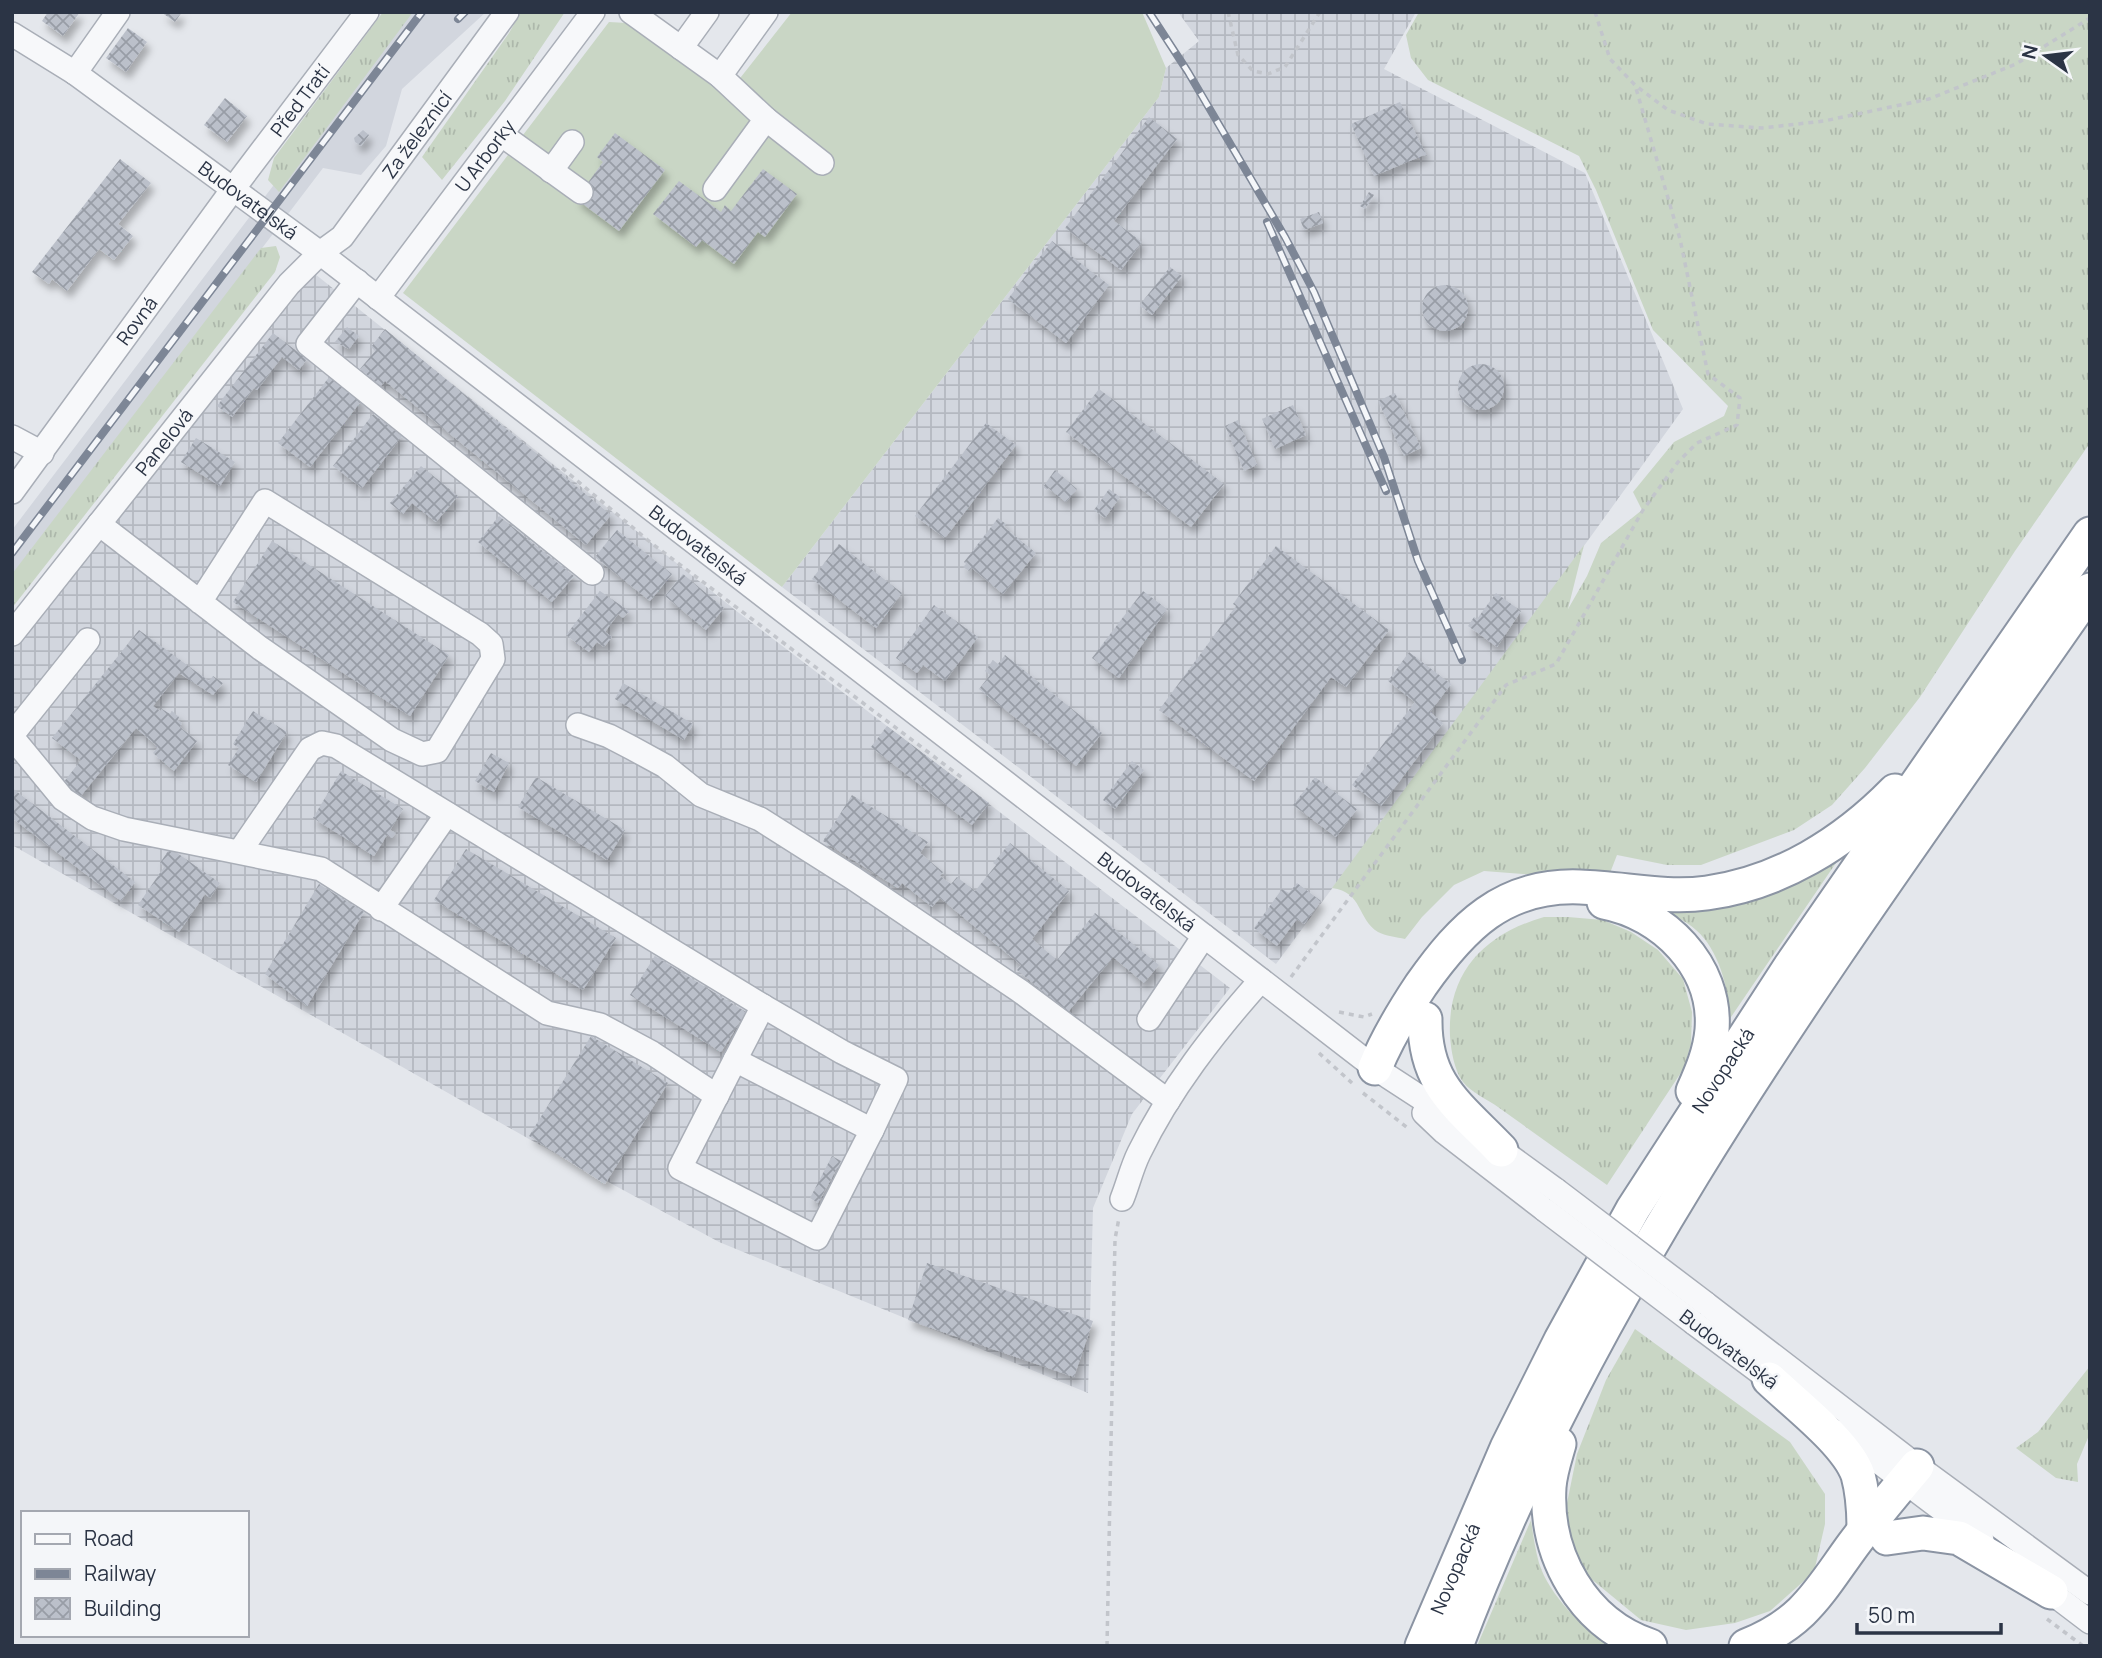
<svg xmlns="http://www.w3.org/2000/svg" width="2102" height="1658" font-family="Manrope,sans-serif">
<defs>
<pattern id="industrial-grid" width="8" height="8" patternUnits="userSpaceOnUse" patternTransform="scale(1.75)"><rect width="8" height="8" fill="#d2d6de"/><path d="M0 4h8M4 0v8" fill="none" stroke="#b4b8c0"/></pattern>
<pattern id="grass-tufts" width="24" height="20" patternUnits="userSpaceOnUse" patternTransform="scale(1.75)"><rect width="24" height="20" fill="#c9d6c5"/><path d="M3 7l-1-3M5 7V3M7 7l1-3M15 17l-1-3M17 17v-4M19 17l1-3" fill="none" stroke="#adb8ab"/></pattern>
<pattern id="building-cross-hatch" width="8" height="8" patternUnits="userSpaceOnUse" patternTransform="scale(1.75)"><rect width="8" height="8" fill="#bbc0ca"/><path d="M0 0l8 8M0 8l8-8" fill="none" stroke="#989da6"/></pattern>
<filter id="shadow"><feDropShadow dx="4" dy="7" stdDeviation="3.5" flood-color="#0004"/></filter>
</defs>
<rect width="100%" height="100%" fill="#e4e7ec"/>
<polygon fill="#d2d6de" points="405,12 486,12 402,89 386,146 361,175 323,168 12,577 12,530"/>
<g fill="url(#industrial-grid)">
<polygon points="1178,12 1416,12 1384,69 1585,173 1683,409 1487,680 1276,964 782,587 1159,97 1166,68 1199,41"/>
<polygon points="310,270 739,613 1230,988 1132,1114 1093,1208 1088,1393 719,1242 529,1139 12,845 12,650"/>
</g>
<g fill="url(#grass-tufts)">
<polygon points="383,12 413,12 279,192 268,180 274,158"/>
<polygon points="521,12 565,12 505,101 442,180 422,157 509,33"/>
<path d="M1419 12H2090V443L2015 551 1920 697 1865 768 1832 805 1794 830 1701 865H1667L1617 855 1610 873 1551 876 1484 871 1454 885 1422 917 1405 939C1397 937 1385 936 1378 932 1357 919 1363 892 1332 888L1584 545 1568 609 1587 576 1601 543 1642 510 1633 492 1674 442 1724 416 1728 406 1653 330 1596 190 1579 156 1428 80 1411 58 1406 35Z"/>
<polygon points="276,246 280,257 275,272 12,608 12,574 261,248"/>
<path d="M1840 857 1729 1020C1730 991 1719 950 1696 930 1687 922 1675 916 1664 909Z"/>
<path d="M1544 917H1568L1603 920 1631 932 1658 950 1683 979 1692 1012 1691 1044 1684 1068 1607 1185C1571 1159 1534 1133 1498 1107 1488 1100 1471 1092 1463 1082 1454 1070 1451 1050 1450 1036 1447 972 1485 934 1544 917Z"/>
<polygon points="1635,1329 1790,1442 1825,1494 1825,1524 1814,1572 1770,1611 1735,1623 1686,1630 1641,1620 1584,1573 1569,1543 1567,1503 1577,1454 1606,1380"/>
<polygon points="2090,1366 2090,1433 2077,1464 2078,1482 2056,1478 2016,1448 2038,1432"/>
<path d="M1531 1520C1533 1534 1535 1549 1539 1563 1549 1595 1584 1631 1614 1646H1477Z"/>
</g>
<polygon fill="#c9d6c5" points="792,12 1142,12 1166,68 1159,97 782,587 403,293 609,22 627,23 726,96"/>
<g fill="url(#building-cross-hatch)" filter="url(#shadow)">
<polygon points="48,12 80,12 63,36 42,21"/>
<polygon points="161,12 182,12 175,22"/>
<polygon points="128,28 147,42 126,72 106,58"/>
<polygon points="225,98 247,116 227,142 204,125"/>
<polygon points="1400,102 1427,156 1424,155 1374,176 1351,124"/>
<polygon points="1149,117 1177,139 1114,221 1142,242 1121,270 1065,228"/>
<polygon points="363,130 369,135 361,146 355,142 354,138"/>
<polygon points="615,133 665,170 619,231 576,199 603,162 597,157"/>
<polygon points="120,159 151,183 118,224 133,236 114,260 99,249 67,291 52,279 49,284 32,272"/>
<polygon points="763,169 797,194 765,237 758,232 734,264 702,240 696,247 653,214 679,181 721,212 725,205 731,211"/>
<polygon points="1369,192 1374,195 1365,209 1360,206"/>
<polygon points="1319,212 1323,223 1304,230 1300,219"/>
<polygon points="1052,241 1109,285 1066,343 1008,299"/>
<polygon points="1170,267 1182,276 1152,315 1140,306 1142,302"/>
<circle cx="1445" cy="308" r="23"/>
<polygon points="347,327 359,336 349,349 335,342"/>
<polygon points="385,329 611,515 586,545 385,381 381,386 360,369 375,351 371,347"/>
<polygon points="273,333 307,359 299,370 282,357 257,390 254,388 232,417 217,406"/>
<circle cx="1481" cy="387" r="23"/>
<polygon points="330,376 362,400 310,467 278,443"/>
<polygon points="1099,389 1224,484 1191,527 1066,432"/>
<polygon points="1395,393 1421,448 1404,456 1378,401"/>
<polygon points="1293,405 1306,435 1275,449 1262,419"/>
<polygon points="373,414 402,436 362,488 333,466"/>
<polygon points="1238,420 1257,465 1244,471 1225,426"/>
<polygon points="986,423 1016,445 945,538 915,516"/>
<polygon points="196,438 235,462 220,486 181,462"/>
<polygon points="421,466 458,496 436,522 412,503 403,514 390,503"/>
<polygon points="1055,470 1077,489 1066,502 1048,488 1047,490 1043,487"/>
<polygon points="1109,489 1120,497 1105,518 1094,510"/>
<polygon points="499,516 574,576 552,602 478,542"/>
<polygon points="998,518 1006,524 1004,527 1036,553 1003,594 972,568 969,571 963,567 966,564 964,562"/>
<polygon points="617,530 672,574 650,601 595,557"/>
<polygon points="272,541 449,655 410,716 233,602"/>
<polygon points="839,544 902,593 876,628 812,579"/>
<polygon points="1276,546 1389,630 1346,687 1331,677 1254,781 1159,710 1236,606 1233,604"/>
<polygon points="683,574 724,608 706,630 665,596"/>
<polygon points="600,591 629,611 623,618 618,614 605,632 612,637 604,647 597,642 589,652 566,635"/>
<polygon points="1143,591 1167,609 1119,678 1092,658"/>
<polygon points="1496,593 1521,611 1497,647 1468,626 1474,617 1477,619"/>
<polygon points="934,605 978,637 945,681 923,665 917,673 896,658"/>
<polygon points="139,630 209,681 213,676 223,683 213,695 179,673 153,706 160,711 162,709 170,714 172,711 179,717 178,720 182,723 180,727 197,741 174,771 153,753 158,747 136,728 80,797 63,783 81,760 52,738"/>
<polygon points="1409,652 1451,684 1430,712 1443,723 1381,806 1352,785 1415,702 1388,681"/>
<polygon points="1005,655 1102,733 1076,766 979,689 990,675 985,671 993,660 998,664"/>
<polygon points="623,683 693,724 684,740 615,699"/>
<polygon points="253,711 287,732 256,782 228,765 239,748 233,744"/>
<polygon points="887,726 989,803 972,825 871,747"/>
<polygon points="491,753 509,763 494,792 475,781"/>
<polygon points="1132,761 1144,770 1115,809 1103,800"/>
<polygon points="341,771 403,809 390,830 396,833 392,838 387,835 374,856 313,818"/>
<polygon points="536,777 625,830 607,860 518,807"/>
<polygon points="1315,777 1357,809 1336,837 1293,805"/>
<polygon points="12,788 135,882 121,901 12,818"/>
<polygon points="852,795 928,842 920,853 943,872 940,876 951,884 957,877 975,891 996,865 993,863 1010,843 1069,891 1032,939 1057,960 1095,913 1159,965 1144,983 1113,957 1068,1012 1017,970 1021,965 940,898 932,907 902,883 898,888 823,841"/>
<polygon points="170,848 220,883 210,898 205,894 179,932 138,905 164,867 160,863"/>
<polygon points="466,849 616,938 583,990 434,900"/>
<polygon points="1297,883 1321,901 1304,924 1297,919 1277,946 1254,928 1282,889 1289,893"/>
<polygon points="319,884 364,912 307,1006 265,974"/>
<polygon points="655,956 746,1012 721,1052 630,995"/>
<polygon points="591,1036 668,1083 605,1184 529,1136"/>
<polygon points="832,1156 841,1161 818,1203 810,1198"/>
<polygon points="927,1263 1093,1321 1074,1377 908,1320"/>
</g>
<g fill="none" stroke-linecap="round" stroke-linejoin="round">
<defs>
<g id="minor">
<polyline points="631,12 720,76 766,119 822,163"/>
<path id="s1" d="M12 34 75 73 320 253 1375 1068 1501 1150 1556 1190"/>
<polyline points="681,48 707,12"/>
<polyline points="75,73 118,12"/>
<polyline points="720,76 766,12"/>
<polyline points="502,135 581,192"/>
<polyline points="551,171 572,142"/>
<polyline points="715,189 766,119"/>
<polyline points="357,281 308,344 592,573"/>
<path id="s2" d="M378 298 593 12"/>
<polyline points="12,437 42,453"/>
<path id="s3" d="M12 492 233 189 367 12"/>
<polyline points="99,524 260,648 392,740 422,754 437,751 493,659 491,644 480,634 265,501 200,602"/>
<path id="s4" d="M12 634 289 284 320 253 342 237 507 12"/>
<polyline points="578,725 609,736 632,748 665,766 701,795 760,819 853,878 1020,991 1168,1101"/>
<polyline points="12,735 88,640"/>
<polyline points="12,737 63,799 92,818 124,829 321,869 547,1013 600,1025 652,1053 717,1096"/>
<polyline points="240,851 310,749 322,743 336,746 763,1006 842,1052 896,1079 872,1130"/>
<polyline points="381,909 447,814"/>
<polyline points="1149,1019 1204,936"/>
<polygon points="735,1060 872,1130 817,1238 680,1168"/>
<polyline points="735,1060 763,1006"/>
<polyline points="1424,1113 1444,1132 1545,1210"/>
<path d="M1122 1199C1128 1184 1132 1167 1139 1153 1170 1089 1214 1033 1261 980"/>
<polyline points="1705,1303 1917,1466 2090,1593"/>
<polyline points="1694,1323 1781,1388"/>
<polyline points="1839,1432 1982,1540"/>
<polyline points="2040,1584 2090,1622"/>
</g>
<g id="highway">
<path d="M1604 902C1663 913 1717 966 1712 1030 1710 1052 1702 1071 1693 1091"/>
<path d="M1425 1019C1424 1085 1459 1106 1501 1150"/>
<path d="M1375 1068C1387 1038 1403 1012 1421 985 1462 927 1503 884 1580 887 1623 888 1664 899 1707 893 1780 883 1844 843 1895 791"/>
<path d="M1769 1379C1794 1403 1847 1443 1858 1475 1863 1493 1864 1512 1864 1530"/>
<path d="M1559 1444C1555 1458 1550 1472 1549 1487 1545 1555 1582 1623 1650 1646"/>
<polyline points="1887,1538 1923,1533 1959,1538 2051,1592"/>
<path id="s5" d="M1422 1646 1507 1448 1561 1340 1633 1209 1790 967 2090 534"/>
<path d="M1456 1646C1601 1260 1857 926 2090 590"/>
<path d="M1746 1646C1804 1623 1818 1593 1853 1545 1873 1518 1895 1492 1917 1466"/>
</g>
</defs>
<use href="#minor" stroke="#a9aeb7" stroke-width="26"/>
<use href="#highway" stroke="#8b94a3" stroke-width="37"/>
<g stroke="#c2c5cb" stroke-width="3.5" stroke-dasharray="5 5" stroke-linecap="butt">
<polyline points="1228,12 1238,55 1253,71 1268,74 1285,67 1320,12"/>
<polyline points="1595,12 1610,59 1635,85 1668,110 1707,124 1762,128 1824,121 1929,99 2016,64 2090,18"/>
<polyline points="562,468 650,542 965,780"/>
<polyline points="1291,977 1506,685 1556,664 1643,510 1678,462 1697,443 1737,425 1740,398 1708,374 1680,239 1635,85"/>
<polyline points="1339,1012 1364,1017 1372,1014"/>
<polyline points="1319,1053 1352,1083"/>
<polyline points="1363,1093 1409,1129"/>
<polyline points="2047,1619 2083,1646"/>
<polyline points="1107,1646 1115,1239 1119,1218"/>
</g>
<use href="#minor" stroke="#f7f8fa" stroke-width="23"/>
<use href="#highway" stroke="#fff" stroke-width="33"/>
<defs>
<g id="rail">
<polyline points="1149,12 1188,72 1285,237 1314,292 1384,457 1418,561 1462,660"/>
<polyline points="458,19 465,12"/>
<polyline points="1267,222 1386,491"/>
<polyline points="12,553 422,12"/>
</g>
</defs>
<use href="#rail" stroke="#7d8696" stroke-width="8"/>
<use href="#rail" stroke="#f4f6f9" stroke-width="5" stroke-dasharray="16" stroke-linecap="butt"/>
<defs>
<g id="minor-bridge">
<polyline points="1556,1190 1705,1303"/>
<polyline points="1545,1210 1694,1323"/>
</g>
</defs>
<use href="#minor-bridge" stroke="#a9aeb7" stroke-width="26" stroke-linecap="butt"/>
<use href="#minor-bridge" stroke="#f7f8fa" stroke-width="23"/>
</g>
<g text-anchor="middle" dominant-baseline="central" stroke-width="5" stroke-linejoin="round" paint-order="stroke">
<g font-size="19" fill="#2b3445" stroke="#f4f6f9">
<text stroke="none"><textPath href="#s3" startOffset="486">Před Tratí</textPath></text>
<text stroke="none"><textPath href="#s4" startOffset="644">Za železnicí</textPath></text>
<text stroke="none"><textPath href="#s2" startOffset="178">U Arborky</textPath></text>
<text stroke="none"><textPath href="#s1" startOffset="289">Budovatelská</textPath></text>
<text stroke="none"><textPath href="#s3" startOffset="212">Rovná</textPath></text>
<text stroke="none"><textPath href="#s4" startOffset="245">Panelová</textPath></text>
<text stroke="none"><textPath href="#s1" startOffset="856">Budovatelská</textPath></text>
<text stroke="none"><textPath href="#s1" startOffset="1423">Budovatelská</textPath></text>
<text stroke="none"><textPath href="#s5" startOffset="651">Novopacká</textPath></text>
<text transform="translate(1729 1349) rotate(37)">Budovatelská</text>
<text stroke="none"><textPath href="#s5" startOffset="84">Novopacká</textPath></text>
</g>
</g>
<rect width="2102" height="1658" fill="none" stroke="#2b3445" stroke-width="28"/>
<rect x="21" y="1511" width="228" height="126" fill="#f4f6f9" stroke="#a4a8b1" stroke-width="2"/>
<rect x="35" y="1534" width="35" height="10" fill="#f7f8fa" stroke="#a4a8b1" stroke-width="2"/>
<text x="84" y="1546" font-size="21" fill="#2b3445">Road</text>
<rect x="35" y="1569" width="35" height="10" fill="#7d8696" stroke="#a4a8b1" stroke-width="2"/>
<text x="84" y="1581" font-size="21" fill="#2b3445">Railway</text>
<rect x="35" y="1598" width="35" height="21" fill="url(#building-cross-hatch)" stroke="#a4a8b1" stroke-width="2"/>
<text x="84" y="1616" font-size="21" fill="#2b3445">Building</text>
<g transform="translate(2046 56) rotate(284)" stroke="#f4f6f9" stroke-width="5" paint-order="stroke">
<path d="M0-5L12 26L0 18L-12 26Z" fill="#2b3445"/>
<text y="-10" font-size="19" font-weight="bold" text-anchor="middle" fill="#2b3445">N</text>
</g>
<path d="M1857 1623v10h144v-10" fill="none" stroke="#2b3445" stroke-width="3.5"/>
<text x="1868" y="1623" font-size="21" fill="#2b3445" stroke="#f4f6f9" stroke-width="5" paint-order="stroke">50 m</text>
</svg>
